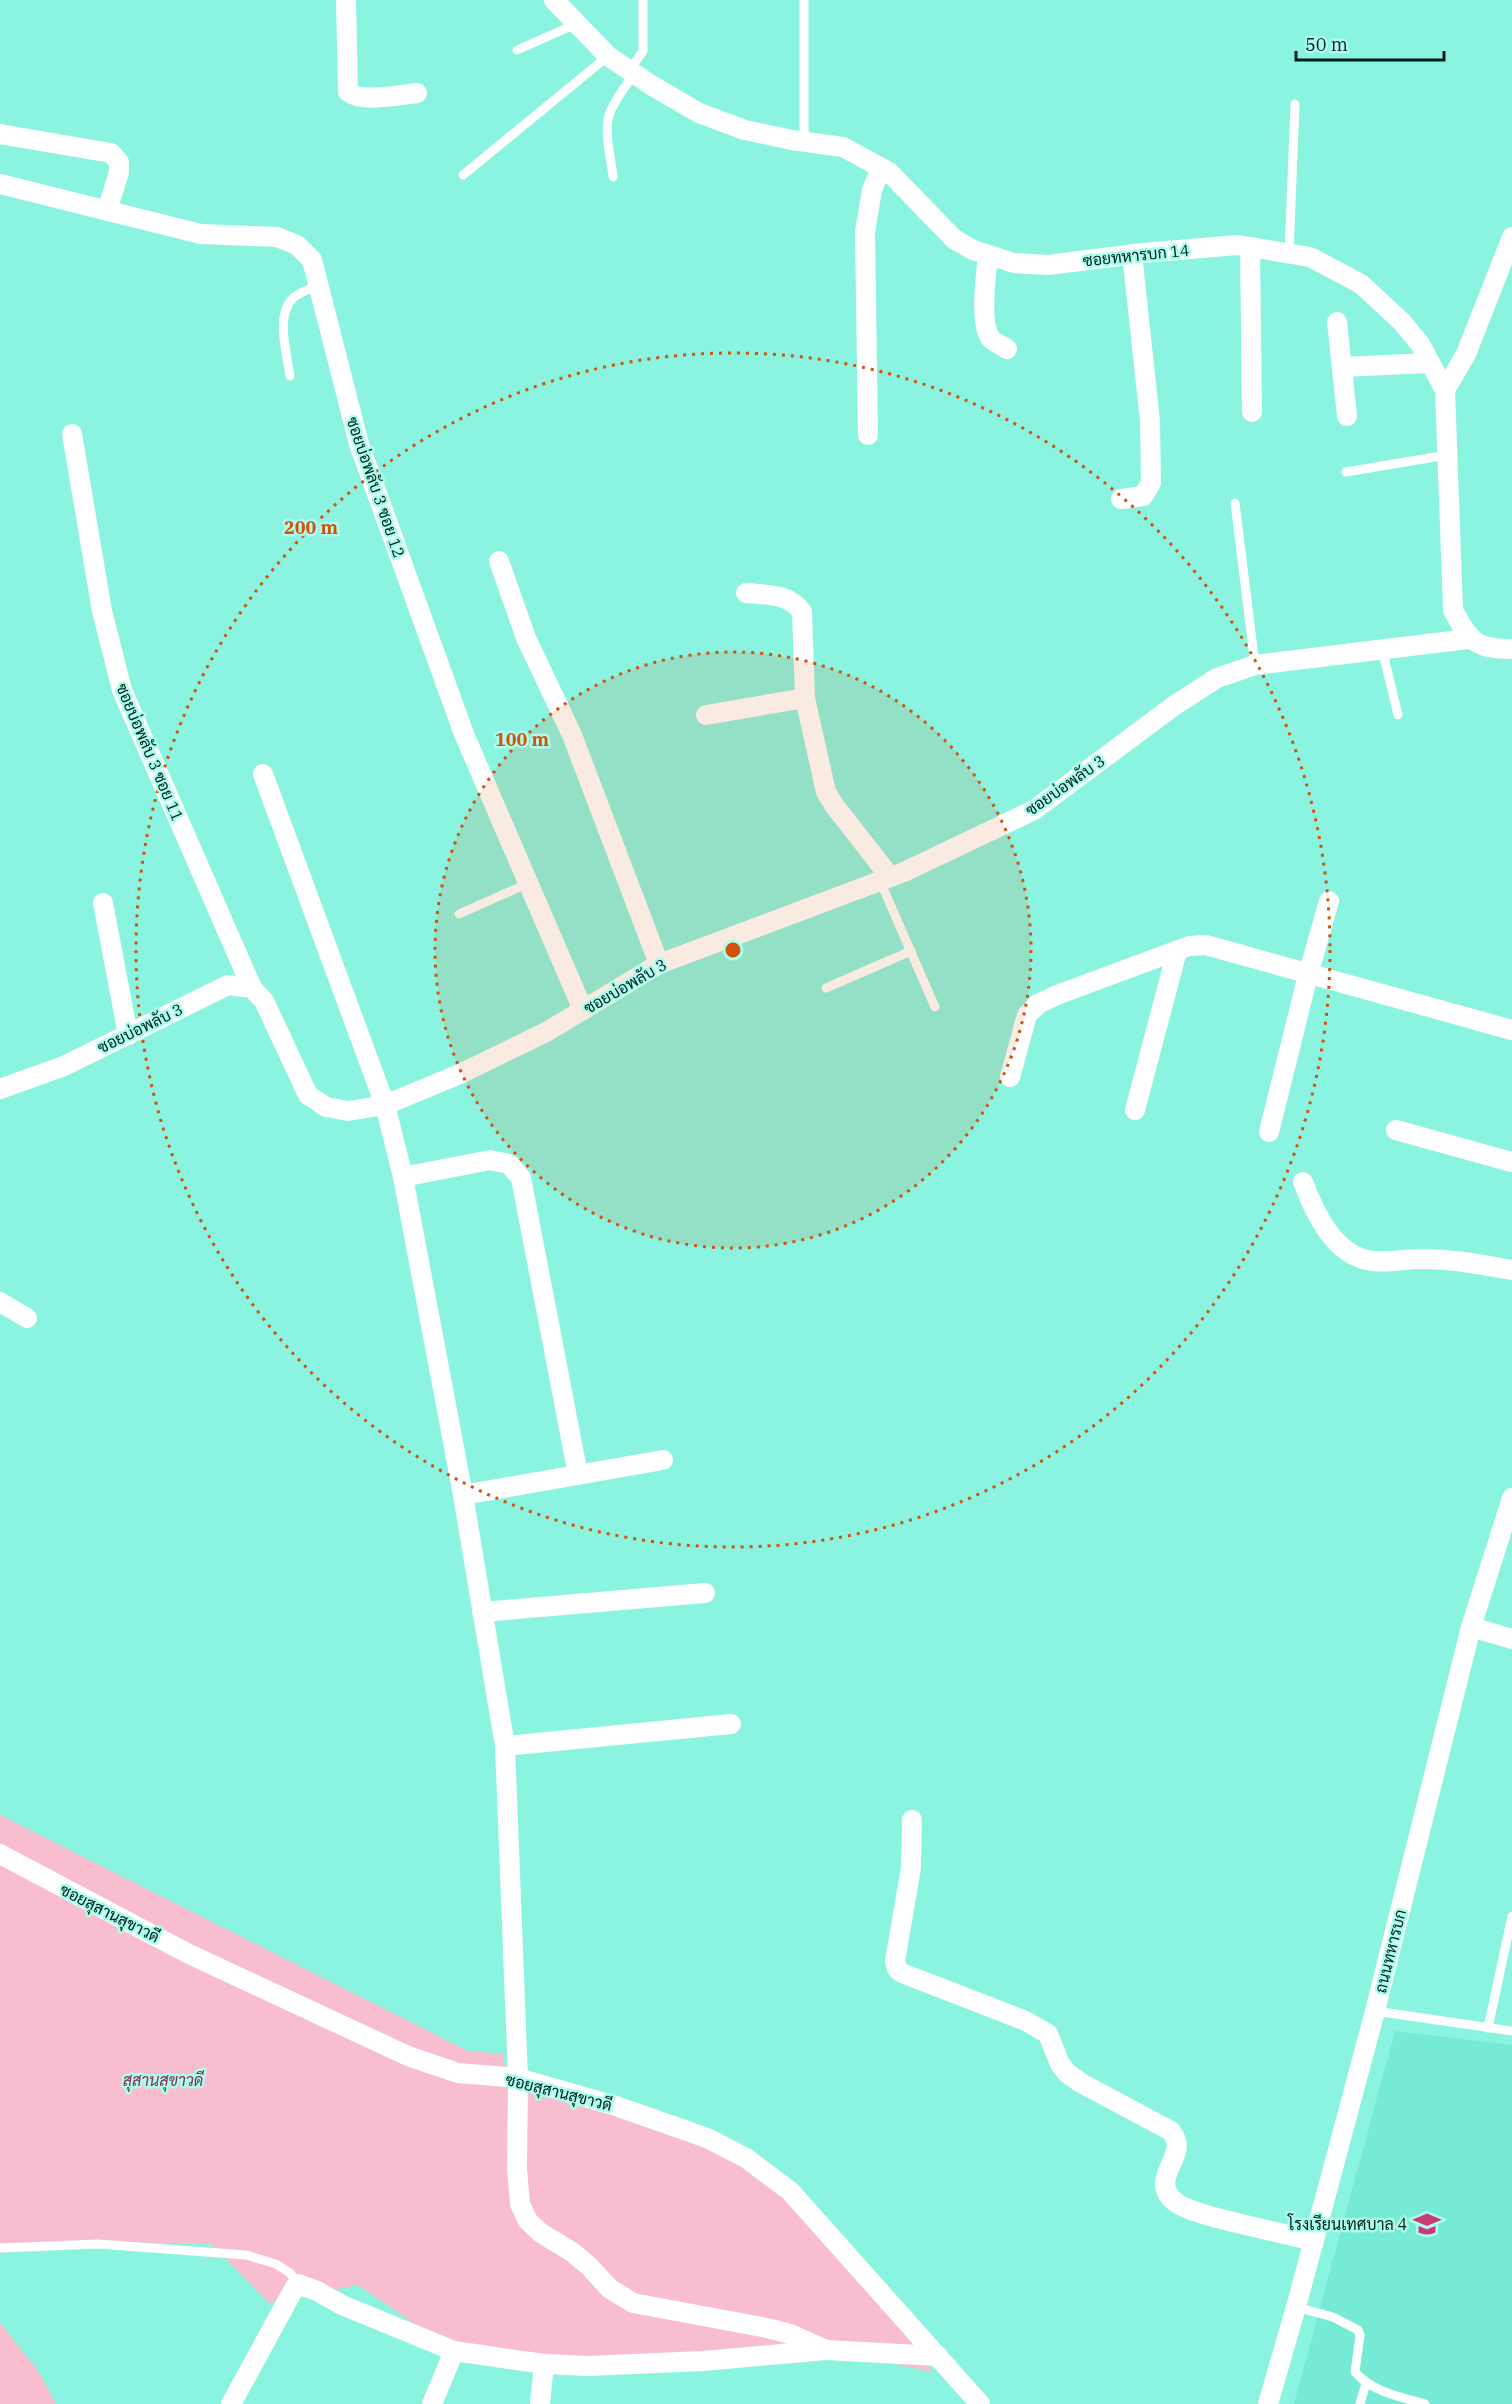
<svg xmlns="http://www.w3.org/2000/svg" width="1512" height="2404" font-family="'IBM Plex Serif',Sarabun,serif">
<rect width="100%" height="100%" fill="#8bf4e0"/>
<polygon fill="#75ead4" points="1395,2031 1512,2045 1512,2404 1294,2404"/>
<g fill="#f8bdce">
<polygon points="0,1815 468,2051 503,2054 508,2081 746,2158 839,2245 933,2372 826,2350 577,2359 454,2351 358,2285 269,2303 211,2244 72,2241 0,2253"/>
<polygon points="0,2323 39,2372 56,2404 0,2404"/>
</g>
<g fill="none" stroke-linecap="round" stroke-linejoin="round">
<g stroke="#fff" stroke-width="9">
<polyline points="804,0 804,141"/>
<polyline points="517,50 576,24"/>
<polyline points="629,71 643,51 643,0"/>
<polyline points="463,175 608,56"/>
<path d="M613 177C611 158 604 133 609 115 614 100 625 87 634 74"/>
<polyline points="1289,253 1295,104"/>
<path d="M290 376C287 353 275 316 293 298 300 292 311 289 318 285"/>
<polyline points="1346,472 1447,455"/>
<polyline points="1235,503 1255,665"/>
<polyline points="1382,649 1398,715"/>
<polyline points="880,881 935,1007"/>
<polyline points="459,914 529,883"/>
<polyline points="826,988 911,951"/>
<polyline points="1375,2011 1512,2031"/>
<polyline points="1488,2028 1512,1916"/>
<polyline points="0,2248 98,2244 246,2255 276,2264 290,2273 298,2284"/>
<path d="M1296 2307 1333 2317 1358 2330 1360 2335 1355 2372C1372 2392 1401 2397 1425 2404"/>
<polyline points="1360,2404 1366,2383"/>
</g>
<g stroke="#fff" stroke-width="20">
<path d="M346 0 348 92C362 103 399 95 417 93"/>
<path d="M554 0 608 56 651 85 699 113 745 130 792 140 843 147 889 172 954 239 973 250 1014 263 1048 265 1143 253 1238 245 1310 257 1361 284 1402 322 1420 344 1445 390 1453 610C1470 641 1474 649 1512 649"/>
<polyline points="0,134 111,153 119,162 119,172 107,211"/>
<polyline points="0,184 201,234 277,237 297,245 312,260 359,444 464,734 583,1010"/>
<polyline points="1250,247 1252,412"/>
<path d="M988 255C986 274 979 323 991 339 995 343 1003 346 1007 349"/>
<polyline points="1337,322 1347,416"/>
<polyline points="1342,367 1429,363"/>
<polyline points="1445,390 1466,354 1512,237"/>
<polyline points="72,434 102,611 122,690 252,988"/>
<polyline points="868,435 865,232 872,190 881,168"/>
<polyline points="1121,499 1143,496 1151,483 1150,421 1132,254"/>
<polyline points="499,561 526,638 572,735 659,964"/>
<path d="M746 593C766 595 789 593 802 612L805 698 826 792 834 805 890 877"/>
<polyline points="706,715 805,698"/>
<polyline points="263,774 385,1105 403,1177 463,1495 505,1746 518,2078 517,2169 520,2204 528,2221 541,2233 572,2252 589,2266 609,2288 633,2303 767,2328 790,2334 826,2350"/>
<polyline points="103,903 128,1035"/>
<polyline points="1010,1077 1027,1015 1038,1004 1057,995 1189,946 1206,945 1512,1030"/>
<polyline points="0,1089 64,1066 228,985 252,988 264,1001 308,1095 326,1107 348,1111 385,1105 462,1073 548,1031 659,964 904,872 1034,810 1175,705 1217,678 1255,665 1468,639"/>
<polyline points="1135,1110 1177,951"/>
<polyline points="1396,1130 1512,1162"/>
<polyline points="1269,1132 1308,975 1329,901"/>
<polyline points="403,1177 490,1160 509,1164 521,1178 578,1475"/>
<path d="M1303 1182C1315 1214 1335 1257 1373 1261 1389 1263 1404 1259 1420 1259 1448 1258 1484 1265 1512 1270"/>
<polyline points="0,1302 27,1318"/>
<polyline points="463,1495 663,1460"/>
<polyline points="482,1612 705,1593"/>
<polyline points="1471,1627 1512,1639"/>
<polyline points="505,1746 731,1724"/>
<path d="M912 1820 911 1868 895 1961 897 1969 902 1973 1026 2021 1048 2034 1060 2064 1067 2073 1081 2083 1171 2131C1186 2151 1167 2162 1165 2183 1165 2193 1171 2200 1180 2205 1197 2214 1218 2218 1237 2223 1263 2229 1289 2235 1314 2241"/>
<polyline points="0,1854 187,1953 408,2056 458,2073 518,2078 616,2106 707,2138 746,2158 790,2191 980,2404"/>
<polyline points="231,2404 295,2287 298,2284 317,2291 342,2305 454,2351 544,2364 588,2366 703,2361 826,2350 938,2356"/>
<polyline points="432,2404 454,2351"/>
<polyline points="540,2404 544,2364"/>
<polyline points="1268,2404 1296,2307 1375,2011 1471,1627 1512,1498"/>
</g>
</g>
<circle cx="733" cy="950" r="298" fill="#d1530e" fill-opacity=".12"/>
<g fill="none" stroke="#d1530e" stroke-width="3" stroke-dasharray="3 6">
<circle cx="733" cy="950" r="298"/>
<circle cx="733" cy="950" r="597"/>
</g>
<defs>
<symbol id="school-bare" viewBox="-9 -9 18 18"><path d="M0-5L7-2L0 1L-7-2ZM-4 1L0 2.5L4 1V4Q0 6-4 4Z" fill="#c73c74" stroke="#acfded" stroke-width="2.5" paint-order="stroke"/></symbol>
</defs>
<g fill-rule="evenodd">
<use href="#school-bare" x="1408" y="2205" width="38" height="38"/>
</g>
<g text-anchor="middle" dominant-baseline="central" stroke-width="5" stroke-linejoin="round" paint-order="stroke">
<g font-size="16" fill="#00201b" stroke="#acfded">
<text transform="translate(1136 255) rotate(-6)">ซอยทหารบก 14</text>
<text transform="translate(376 487) rotate(71)">ซอยบ่อพลับ 3 ซอย 12</text>
<text transform="translate(150 752) rotate(67)">ซอยบ่อพลับ 3 ซอย 11</text>
<text transform="translate(1065 785) rotate(-35)">ซอยบ่อพลับ 3</text>
<text transform="translate(625 986) rotate(-30)">ซอยบ่อพลับ 3</text>
<text transform="translate(140 1028) rotate(-26)">ซอยบ่อพลับ 3</text>
<text transform="translate(110 1913) rotate(27)">ซอยสุสานสุขาวดี</text>
<text transform="translate(1390 1951) rotate(-76)">ถนนทหารบก</text>
<text transform="translate(559 2092) rotate(14)">ซอยสุสานสุขาวดี</text>
</g>
<g font-size="16" font-style="italic" fill="#893052" stroke="#acfded">
<text x="163" y="2080">สุสานสุขาวดี</text>
</g>
<g font-size="16" fill="#00201b" stroke="#acfded" text-anchor="end">
<text x="1407" y="2224">โรงเรียนเทศบาล 4</text>
</g>
</g>
<circle cx="733" cy="950" r="9" fill="#d1530e" stroke="#acfded" stroke-width="3"/>
<g font-size="18" text-anchor="middle" font-weight="bold" fill="#d1530e" stroke="#acfded" stroke-width="5" stroke-linejoin="round" paint-order="stroke">
<text x="311" y="534">200 m</text>
<text x="522" y="746">100 m</text>
</g>
<path d="M1296 51v9h148v-9" fill="none" stroke="#00201b" stroke-width="3"/>
<text x="1305" y="51" font-size="18" fill="#00201b" stroke="#acfded" stroke-width="4.5" paint-order="stroke">50 m</text>
</svg>
